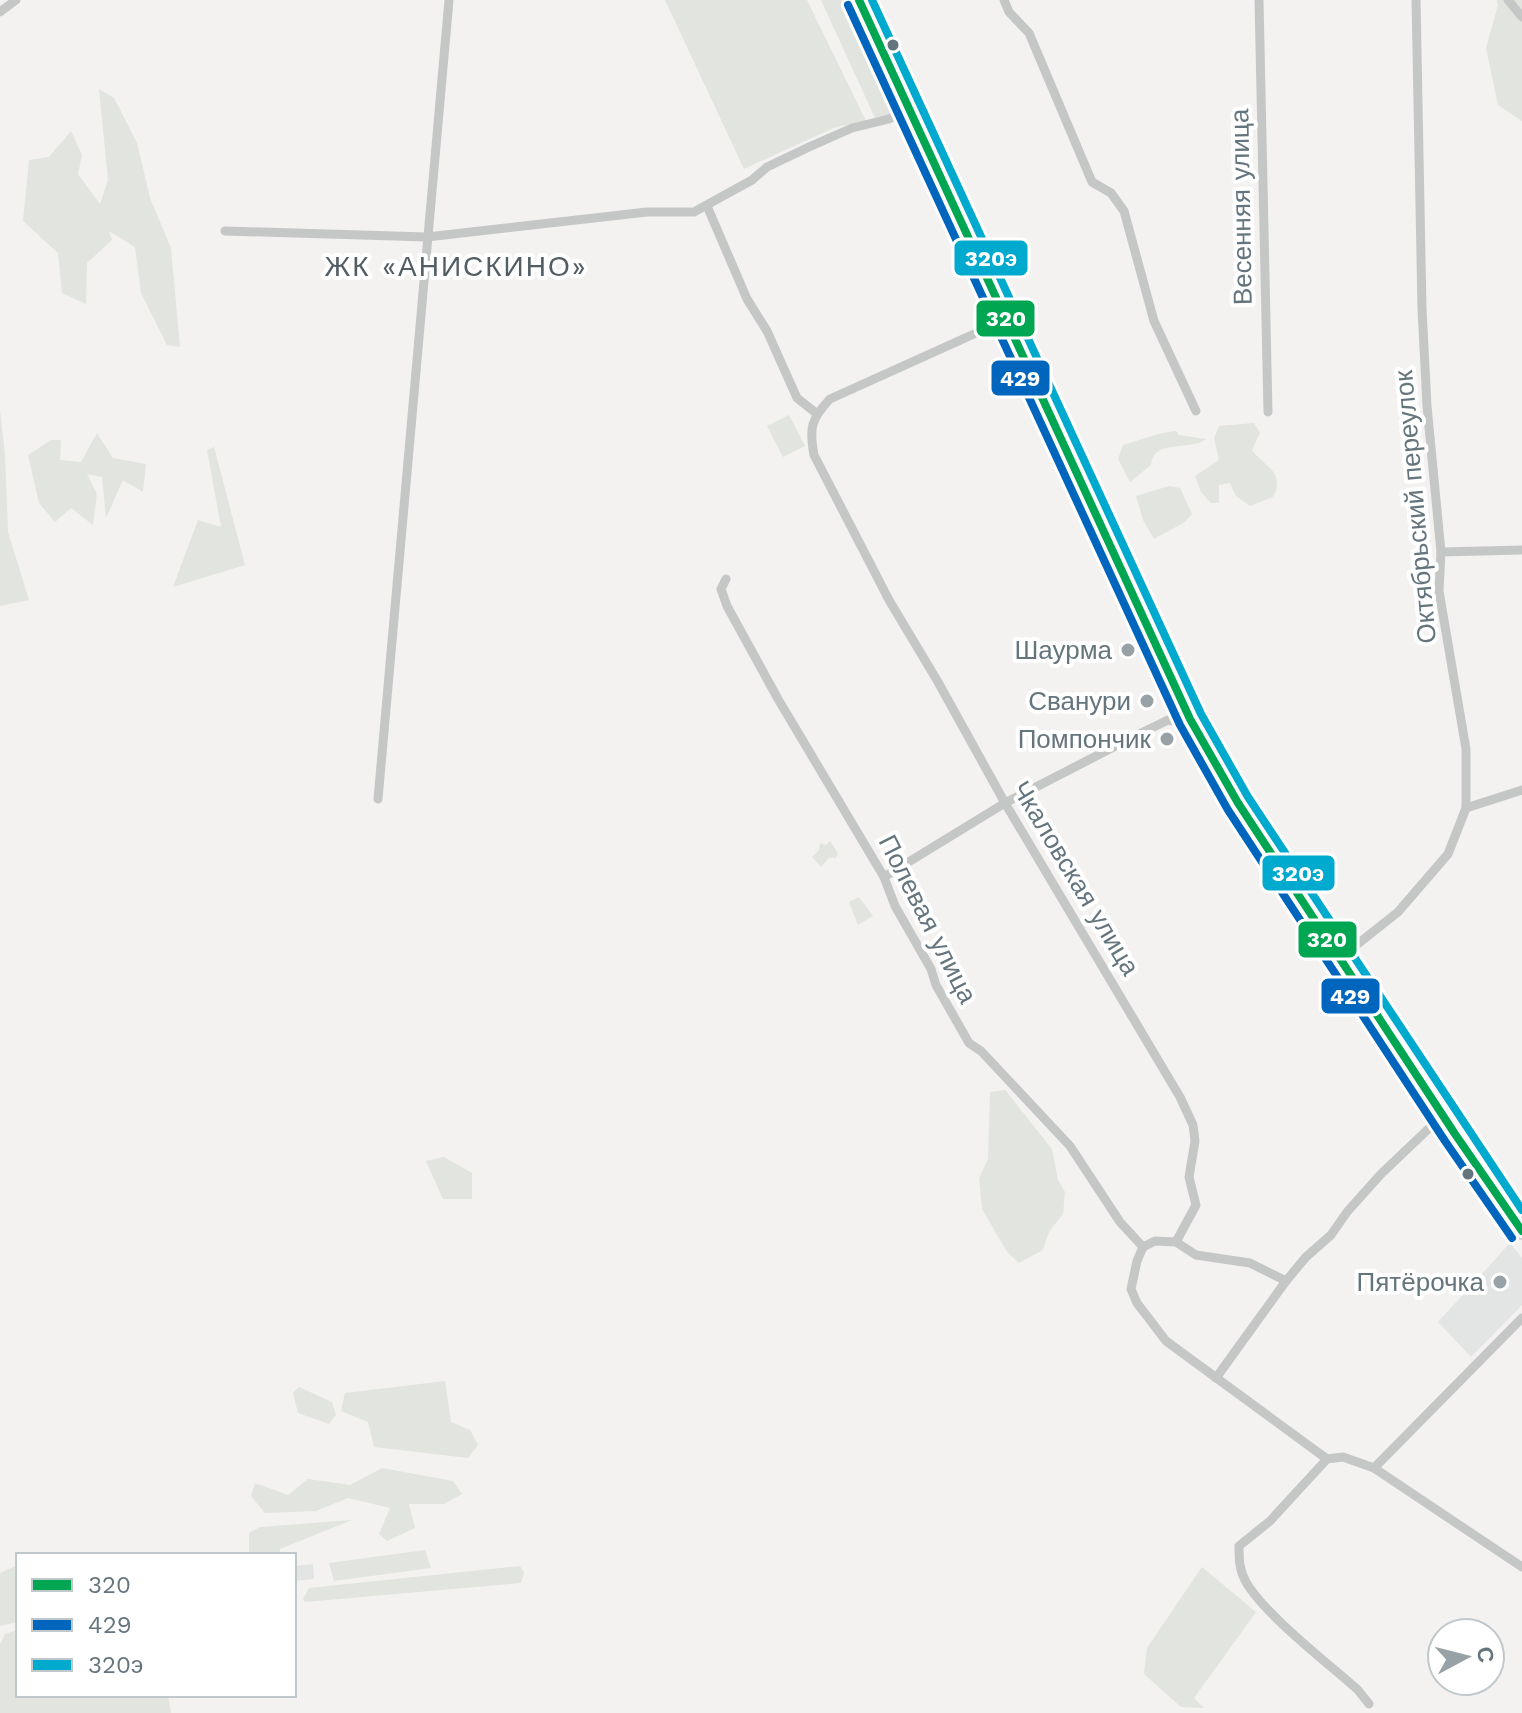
<svg xmlns="http://www.w3.org/2000/svg" width="1522" height="1713" font-family="'Work Sans',sans-serif">
<rect width="100%" height="100%" fill="#f3f2f1"/>
<g fill="#e3e4e4">
<polygon points="1510,1243 1522,1258 1522,1305 1471,1357 1438,1322"/>
<polygon points="313,1564 314,1579 294,1581 294,1566"/>
</g>
<g fill="#e1e4df">
<polygon points="665,0 807,0 866,121 836,127 744,169"/>
<polygon points="821,0 845,0 867,47 866,57 874,61 891,107 890,115 875,118"/>
<polygon points="1497,0 1522,0 1522,121 1498,105 1486,48 1498,5"/>
<polygon points="99,89 114,98 137,143 150,198 171,248 180,347 167,345 141,293 135,247 109,231 112,240 87,263 86,304 62,293 58,253 23,221 29,160 49,157 71,131 82,155 78,174 100,204 108,180"/>
<polygon points="0,410 5,455 8,532 29,600 0,606"/>
<polygon points="789,415 805,446 783,457 767,426"/>
<path d="M1254 423 1260 433 1252 450C1264 467 1286 471 1273 497L1250 506 1236 496 1230 483 1219 485V503H1211L1201 492 1195 476 1219 460 1214 438 1219 426Z"/>
<path d="M1176 431 1179 435 1206 439C1189 452 1153 438 1151 465L1130 482 1118 459 1123 445 1162 433Z"/>
<polygon points="97,433 113,458 146,464 143,492 123,480 106,518 102,477 87,474 97,494 93,525 71,508 55,522 39,503 28,455 51,440 61,440 60,460 81,462"/>
<polygon points="214,447 245,565 173,587 198,520 221,527 207,450"/>
<polygon points="1169,486 1180,488 1192,514 1185,522 1154,539 1143,520 1136,496"/>
<polygon points="830,841 838,853 836,858 829,858 821,867 812,857 819,850 820,843 826,845"/>
<polygon points="859,897 873,916 858,925 849,902"/>
<polygon points="1005,1090 1052,1149 1058,1180 1065,1192 1063,1214 1049,1232 1043,1250 1019,1263 1007,1252 982,1209 979,1178 988,1159 990,1092"/>
<polygon points="444,1157 472,1173 472,1199 443,1199 426,1161"/>
<polygon points="445,1381 451,1422 470,1430 478,1445 468,1458 374,1447 368,1422 341,1411 345,1393"/>
<polygon points="299,1387 332,1402 336,1415 329,1424 298,1413 293,1393"/>
<polygon points="382,1468 453,1481 462,1494 444,1504 409,1504 415,1528 387,1541 379,1534 390,1508 348,1498 316,1511 265,1513 251,1496 255,1483 288,1495 308,1479 350,1485"/>
<polygon points="352,1520 280,1549 279,1555 249,1555 249,1533 260,1527"/>
<polygon points="425,1550 431,1568 334,1581 329,1563"/>
<polygon points="18,1565 18,1622 0,1626 0,1573"/>
<polygon points="520,1566 524,1573 521,1583 305,1602 303,1599 309,1588"/>
<polygon points="1202,1567 1256,1612 1194,1698 1204,1708 1181,1707 1144,1674 1147,1648"/>
<polygon points="18,1630 18,1695 168,1695 171,1713 0,1713 0,1644 5,1634"/>
</g>
<g fill="none" stroke-linecap="round" stroke-linejoin="round">
<defs>
<polyline id="primary" points="859,0 1190,719 1238,803 1455,1134 1522,1231"/>
</defs>
<use href="#primary" stroke="#cfcfcf" stroke-width="18"/>
<g stroke="#c5c7c7" stroke-width="9">
<polyline points="1004,0 1009,12 1029,33 1092,182 1111,193 1124,211 1154,321 1196,411"/>
<polyline points="1259,0 1268,412"/>
<polyline points="1508,0 1522,17"/>
<polyline points="0,12 16,0"/>
<polyline points="707,206 747,299 767,331 797,398 816,413"/>
<polyline points="225,231 427,237 647,212 694,212 752,180 767,167 809,147 852,128 889,119 909,108"/>
<path d="M1005 320 830 399C811 419 809 428 814 455L889 600 938 682 1005 803 1180 1097 1193 1125 1195 1141 1189 1177 1196 1205 1176 1242"/>
<polyline points="1441,552 1522,550"/>
<polyline points="726,579 721,589 727,606 778,699 884,877 895,906 931,969 936,985 969,1043 981,1051 1070,1146 1120,1222 1143,1247"/>
<polyline points="378,799 449,0"/>
<polyline points="1466,808 1522,790"/>
<polyline points="884,877 1005,803 1131,738 1168,720 1179,722 1190,719"/>
<polyline points="1340,958 1398,912 1448,854 1466,808 1466,749 1439,591 1441,552 1427,406 1422,309 1416,0"/>
<polyline points="1143,1247 1137,1261 1131,1289 1137,1303 1166,1341 1327,1459 1343,1457 1374,1468 1522,1567"/>
<polyline points="1143,1247 1155,1241 1176,1242 1196,1255 1250,1263 1286,1281"/>
<polyline points="1216,1378 1286,1281 1306,1257 1331,1235 1347,1212 1381,1174 1443,1115"/>
<path d="M1327 1459 1270 1521 1239 1546C1239 1559 1239 1570 1246 1582 1264 1614 1329 1664 1358 1690L1369 1704"/>
<polyline points="1374,1468 1522,1318"/>
</g>
<use href="#primary" stroke="#dbdcdd" stroke-width="14"/>
<defs>
<polyline id="bus-1" points="859,0 1190,719 1238,803 1455,1134 1522,1231"/>
<polyline id="bus-2" points="848,5 1180,725 1228,810 1445,1141 1512,1238"/>
<polyline id="bus-3" points="872,0 1201,714 1248,797 1522,1210"/>
</defs>
<use href="#bus-1" stroke="#fff" stroke-width="14"/>
<use href="#bus-2" stroke="#fff" stroke-width="14"/>
<use href="#bus-3" stroke="#fff" stroke-width="14"/>
<use href="#bus-1" stroke="#00a651" stroke-width="8"/>
<use href="#bus-2" stroke="#0065bd" stroke-width="8"/>
<use href="#bus-3" stroke="#00a9ce" stroke-width="8"/>
</g>
<g fill="#65757e" stroke="#fff" stroke-width="3">
<circle cx="893" cy="45" r="7"/>
<circle cx="1468" cy="1174" r="7"/>
</g>
<g fill="#97a1a6" stroke="#fff" stroke-width="3">
<circle cx="1128" cy="650" r="8"/>
<circle cx="1147" cy="701" r="8"/>
<circle cx="1167" cy="739" r="8"/>
<circle cx="1500" cy="1282" r="8"/>
</g>
<g text-anchor="middle" dominant-baseline="central" stroke-width="8" stroke-linejoin="round" paint-order="stroke">
<g font-size="26" fill="#65757e" stroke="#fff">
<text transform="translate(1241 207) rotate(-91)">Весенняя улица</text>
<text transform="translate(1415 507) rotate(-95)">Октябрьский переулок</text>
<text transform="translate(1076 878) rotate(59)">Чкаловская улица</text>
<text transform="translate(928 919) rotate(63)">Полевая улица</text>
</g>
<g font-size="26" fill="#65757e" stroke="#fff" text-anchor="end">
<text x="1112" y="650">Шаурма</text>
<text x="1131" y="701">Сванури</text>
<text x="1151" y="739">Помпончик</text>
<text x="1484" y="1282">Пятёрочка</text>
</g>
<g font-size="28" letter-spacing="2" fill="#525e64" stroke="#fff">
<text x="456" y="266">ЖК «АНИСКИНО»</text>
</g>
</g>
<g stroke="#fff" stroke-width="3">
<rect x="953" y="239" width="76" height="38" rx="8" fill="#00a9ce"/>
<rect x="975" y="299" width="61" height="39" rx="8" fill="#00a651"/>
<rect x="990" y="359" width="61" height="38" rx="8" fill="#0065bd"/>
<rect x="1261" y="854" width="75" height="38" rx="8" fill="#00a9ce"/>
<rect x="1297" y="920" width="61" height="39" rx="8" fill="#00a651"/>
<rect x="1320" y="977" width="61" height="38" rx="8" fill="#0065bd"/>
</g>
<g font-size="22" text-anchor="middle" font-weight="bold" fill="#fff">
<text x="991" y="266">320э</text>
<text x="1006" y="326">320</text>
<text x="1020" y="386">429</text>
<text x="1298" y="881">320э</text>
<text x="1327" y="947">320</text>
<text x="1350" y="1004">429</text>
</g>
<rect x="16" y="1553" width="280" height="144" fill="#ffffff" stroke="#c1c8cb" stroke-width="2"/>
<rect x="32" y="1579" width="40" height="12" fill="#00a651" stroke="#c1c8cb" stroke-width="2"/>
<text x="88" y="1593" font-size="24" fill="#65757e">320</text>
<rect x="32" y="1619" width="40" height="12" fill="#0065bd" stroke="#c1c8cb" stroke-width="2"/>
<text x="88" y="1633" font-size="24" fill="#65757e">429</text>
<rect x="32" y="1659" width="40" height="12" fill="#00a9ce" stroke="#c1c8cb" stroke-width="2"/>
<text x="88" y="1673" font-size="24" fill="#65757e">320э</text>
<g transform="translate(1466 1657) rotate(83)"><circle r="38" fill="#ffffff" stroke="#c1c8cb" stroke-width="2"/>
<path d="M0-6L14 30L0 20L-14 30Z" fill="#97a1a6"/>
<text y="-12" font-size="22" font-weight="bold" text-anchor="middle" fill="#65757e">С</text>
</g>
</svg>
